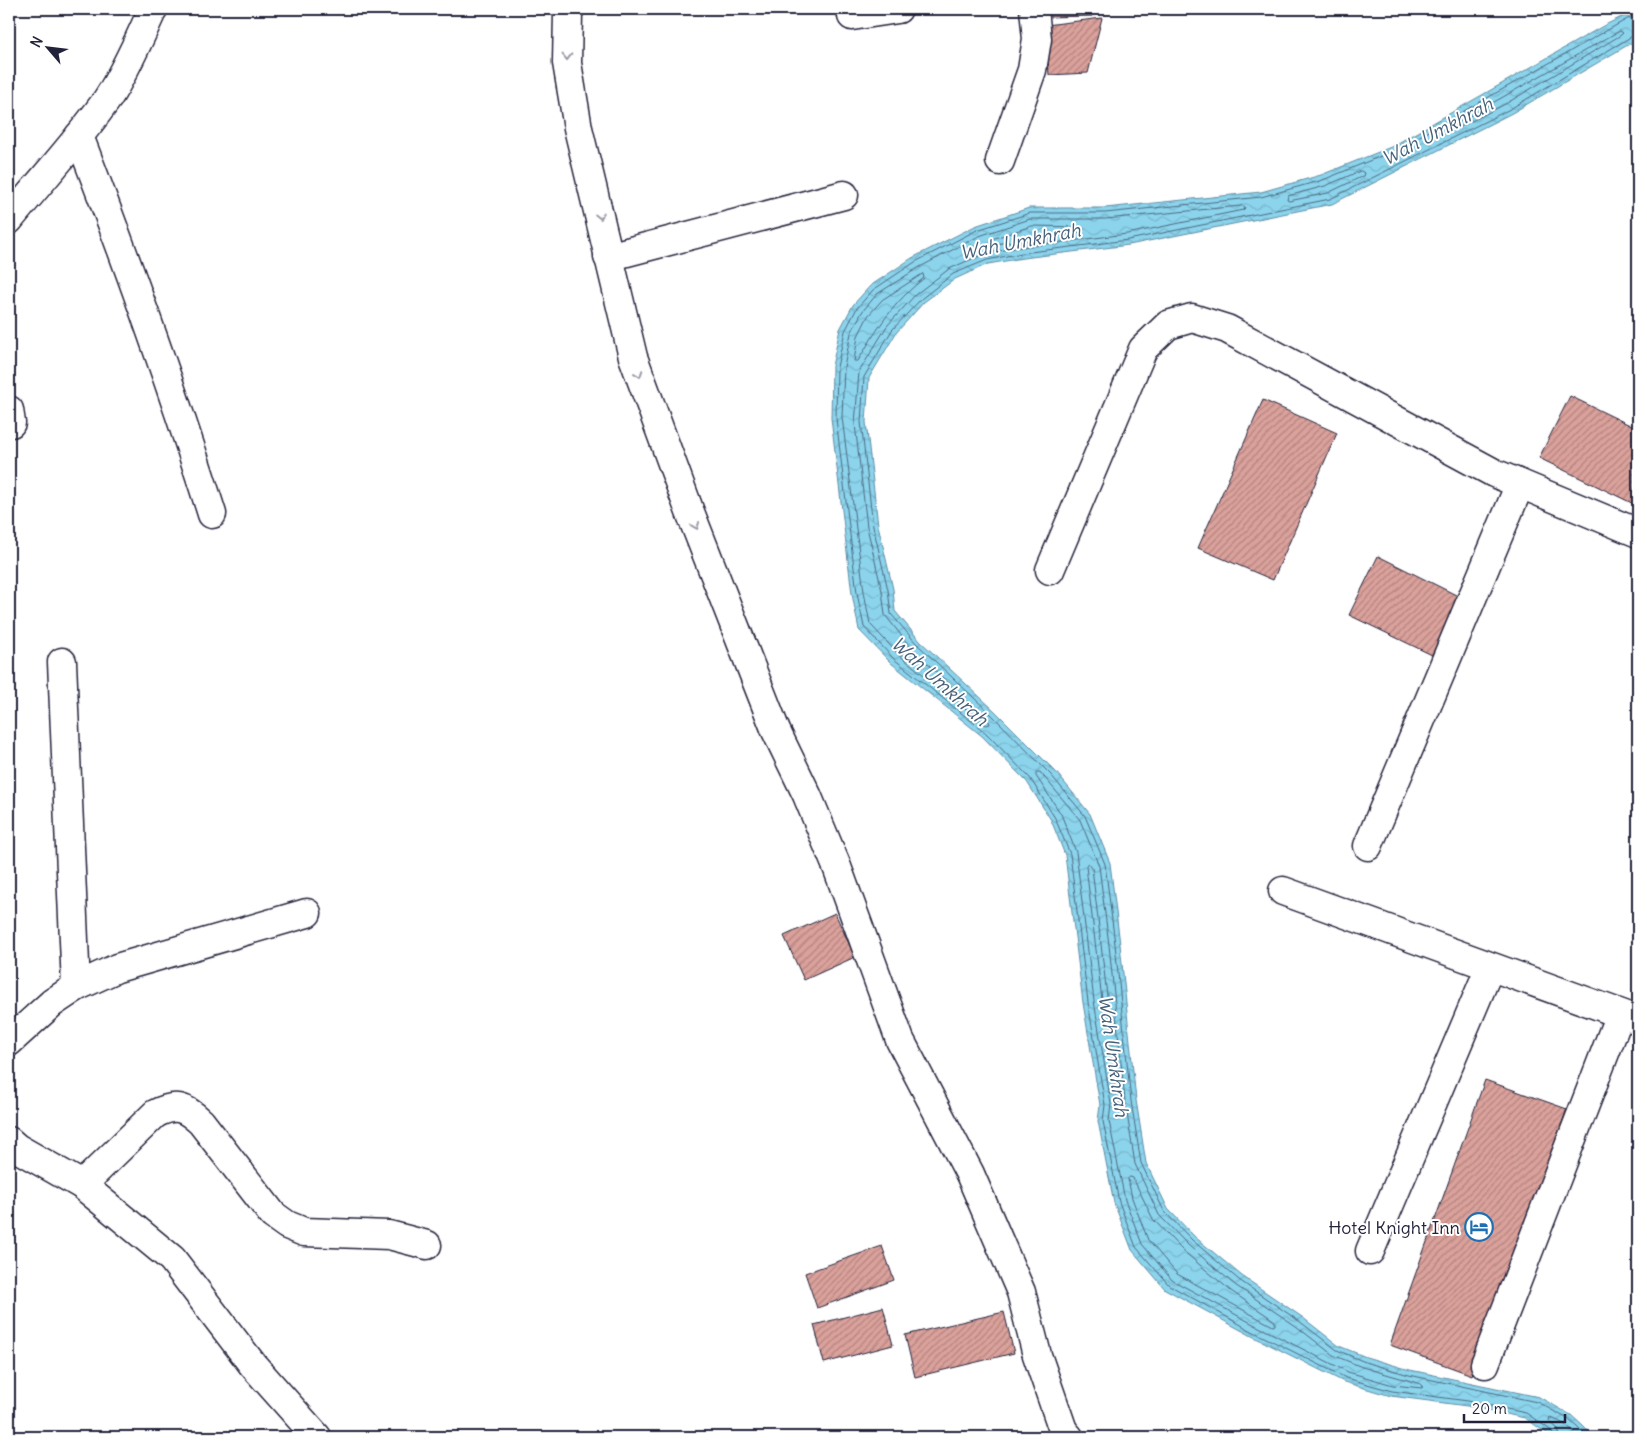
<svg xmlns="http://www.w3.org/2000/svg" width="1647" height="1446" font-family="Delius,sans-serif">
<defs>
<pattern id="water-waves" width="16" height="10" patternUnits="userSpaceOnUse" patternTransform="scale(1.25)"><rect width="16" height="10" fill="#8bd4ec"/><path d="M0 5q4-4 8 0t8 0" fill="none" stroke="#78b6cb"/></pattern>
<pattern id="building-hatch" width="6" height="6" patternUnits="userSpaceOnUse" patternTransform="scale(1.25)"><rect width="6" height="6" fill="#dba19b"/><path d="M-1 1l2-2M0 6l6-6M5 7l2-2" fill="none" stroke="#b18380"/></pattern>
</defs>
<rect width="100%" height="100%" fill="#fff"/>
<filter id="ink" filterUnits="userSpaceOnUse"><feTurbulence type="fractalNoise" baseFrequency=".02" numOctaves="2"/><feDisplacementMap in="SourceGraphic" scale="10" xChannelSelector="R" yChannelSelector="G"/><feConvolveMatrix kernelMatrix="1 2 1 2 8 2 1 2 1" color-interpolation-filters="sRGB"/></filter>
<g filter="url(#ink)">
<polygon fill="url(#water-waves)" stroke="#618da5" points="1638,9 1638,39 1512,113 1332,204 1129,245 1023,258 988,264 955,279 924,302 896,333 869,378 866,422 878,525 893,589 895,611 920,641 995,711 1055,771 1090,814 1110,863 1120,944 1136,1100 1146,1163 1168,1209 1195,1237 1242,1276 1302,1317 1339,1346 1366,1357 1410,1370 1539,1397 1571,1415 1595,1437 1552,1437 1525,1418 1467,1406 1391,1396 1344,1382 1250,1335 1165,1289 1132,1250 1114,1203 1098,1121 1100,1105 1083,1003 1065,855 1051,820 1027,782 982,736 891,663 859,630 852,594 831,418 832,366 840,329 853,305 870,286 912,258 975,226 1029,208 1105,208 1261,192 1321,175 1391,147 1603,26"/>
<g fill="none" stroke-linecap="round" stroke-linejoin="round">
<g stroke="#4c6982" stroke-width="1">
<polygon points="1620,31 1623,33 1621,35 1507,103 1458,128 1455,127 1456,124"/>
<polygon points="1361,171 1364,173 1363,176 1328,193 1289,201 1287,200 1288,196 1325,186"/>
<polygon points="1244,206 1245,208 1243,210 1127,234 1021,247 983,254 949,269 916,294 887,326 859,372 855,424 867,527 882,591 885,615 912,649 989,721 990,724 986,725 899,655 870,624 864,592 842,417 844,367 851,333 862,312 877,294 918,268 979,236 1030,219 1105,219"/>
<polygon points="1032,226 1082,227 1084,229 1082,232 995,244 992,243 993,239"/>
<path d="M923 274 924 278C893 303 878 327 858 361H854L858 336 868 316 882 300Z"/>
<polygon points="1037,772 1040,772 1080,820 1099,866 1109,945 1125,1101 1135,1164 1159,1215 1188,1245 1235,1285 1296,1326 1333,1355 1362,1367 1421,1384 1423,1386 1422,1388 1393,1385 1348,1372 1255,1325 1172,1280 1142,1244 1125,1200 1109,1121 1111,1104 1094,1001 1076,852 1061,814 1036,776"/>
<polygon points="1088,863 1092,868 1108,1004 1105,1007 1103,1006 1102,1000 1086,866"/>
<polygon points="1130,1177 1133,1178 1153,1219 1182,1250 1231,1291 1275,1321 1275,1325 1273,1326 1258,1318 1177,1274 1148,1240 1132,1198 1128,1179"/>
<polyline points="1554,1437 1552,1431 1526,1413 1468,1401 1392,1391 1346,1378 1252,1331 1169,1285 1136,1247 1119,1202 1103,1121 1105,1105 1088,1002 1070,854 1055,818 1030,778 986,733 894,659 864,627 857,593 836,418 837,367 845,331 857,308 873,290 915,262 977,230 1030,213 1105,213 1261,197 1323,180 1393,151 1638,13"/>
<polyline points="1560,1437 1558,1429 1549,1421 1550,1417 1564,1424 1579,1437"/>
<polyline points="1588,1437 1568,1419 1537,1402 1409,1375 1365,1362 1337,1350 1299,1321 1239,1280 1192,1240 1164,1211 1141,1163 1131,1101 1115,944 1105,864 1085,816 1051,775 991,714 917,644 891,614 888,590 873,526 861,422 864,377 892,330 921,299 953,274 987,260 1022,253 1128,240 1330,199 1510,109 1634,35 1638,35"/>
</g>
</g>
<g fill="url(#building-hatch)" stroke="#22223b">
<polygon points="1047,9 1093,9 1092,16 1047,17"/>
<polygon points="1102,18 1088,73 1049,75 1046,25"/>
<polygon points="1570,396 1638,429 1638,506 1539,458"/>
<polygon points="1263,400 1337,433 1273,580 1198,548"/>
<polygon points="1378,556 1460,597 1432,655 1349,615"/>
<polygon points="835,913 855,957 804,980 784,936"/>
<polygon points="1485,1080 1567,1109 1472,1375 1390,1345"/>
<polygon points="882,1246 894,1280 817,1308 805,1273"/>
<polygon points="883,1307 893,1345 824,1363 814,1325"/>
<polygon points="1004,1312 1014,1353 915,1377 905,1335"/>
</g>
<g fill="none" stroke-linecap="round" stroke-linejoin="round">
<defs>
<g id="minor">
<polyline points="570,9 568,13 567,63 578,128 633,357 690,512 776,731 807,795 837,867 900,1040 970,1174 1021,1292 1037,1355 1063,1430 1069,1437"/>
<polyline points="852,16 898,9"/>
<path d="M79 136C127 261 172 387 212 514"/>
<polyline points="1000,161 1032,70 1037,39 1034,9"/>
<path d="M9 220C42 179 78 141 108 98 126 70 139 39 153 9"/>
<polyline points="608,257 844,195"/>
<polyline points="9,410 11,423"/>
<polyline points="1050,570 1143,349 1168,325 1192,318 1227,329 1494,473 1638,533"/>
<polyline points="62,662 76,987"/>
<polyline points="1368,846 1520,484"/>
<polyline points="1283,891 1638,1020"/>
<polyline points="9,1042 52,1003 76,987 117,968 307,913"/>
<polyline points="9,1141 17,1148 82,1185 172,1259 253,1365 317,1437"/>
<path d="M82 1185 155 1114C176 1103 185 1107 201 1122L273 1215 287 1225 304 1232 389 1235 427 1245"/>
<polyline points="1370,1251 1490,967"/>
<polyline points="1485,1364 1620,1014"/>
</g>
</defs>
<use href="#minor" stroke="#22223b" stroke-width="31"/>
<use href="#minor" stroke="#fff" stroke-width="28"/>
</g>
<defs><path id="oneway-chevron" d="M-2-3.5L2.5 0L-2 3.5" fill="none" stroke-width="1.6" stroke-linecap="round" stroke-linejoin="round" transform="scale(1.25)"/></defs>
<g stroke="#9c9ca7">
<use href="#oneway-chevron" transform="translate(567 57) rotate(89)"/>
<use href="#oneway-chevron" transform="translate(600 216) rotate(78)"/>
<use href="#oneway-chevron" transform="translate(639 374) rotate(70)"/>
<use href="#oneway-chevron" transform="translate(696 526) rotate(68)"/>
</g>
</g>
<defs>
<symbol id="hotel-ring" viewBox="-11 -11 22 22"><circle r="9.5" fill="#fff" stroke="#1f6fb2" stroke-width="1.5"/><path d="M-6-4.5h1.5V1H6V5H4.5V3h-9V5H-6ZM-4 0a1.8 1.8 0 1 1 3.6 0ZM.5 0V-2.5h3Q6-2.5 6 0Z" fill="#1f6fb2"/></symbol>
</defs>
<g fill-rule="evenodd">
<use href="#hotel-ring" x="1463" y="1211" width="32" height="32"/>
</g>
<g text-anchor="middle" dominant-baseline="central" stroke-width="4" stroke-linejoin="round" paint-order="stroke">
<g font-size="18" fill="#22223b" stroke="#fff" text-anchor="end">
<text x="1460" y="1227">Hotel Knight Inn</text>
</g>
<g font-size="19" font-style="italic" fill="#476079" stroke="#fff">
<text transform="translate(1437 131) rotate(-28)">Wah Umkhrah</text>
<text transform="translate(1020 241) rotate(-11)">Wah Umkhrah</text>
<text transform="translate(940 681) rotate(42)">Wah Umkhrah</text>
<text transform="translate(1114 1056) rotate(82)">Wah Umkhrah</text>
</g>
</g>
<rect width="1647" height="1446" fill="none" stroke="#fff" stroke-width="30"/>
<rect x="15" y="15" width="1617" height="1416" fill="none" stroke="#22223b" stroke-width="2" filter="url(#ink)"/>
<g transform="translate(48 48) rotate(298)" stroke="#ffffff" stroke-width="4" paint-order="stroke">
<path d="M0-4L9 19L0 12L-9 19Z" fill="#22223b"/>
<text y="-8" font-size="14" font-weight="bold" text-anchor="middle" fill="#22223b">N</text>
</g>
<path d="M1464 1414v8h101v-8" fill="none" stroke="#22223b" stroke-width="2.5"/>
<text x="1472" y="1414" font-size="15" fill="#22223b" stroke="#ffffff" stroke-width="4" paint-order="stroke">20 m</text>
</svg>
